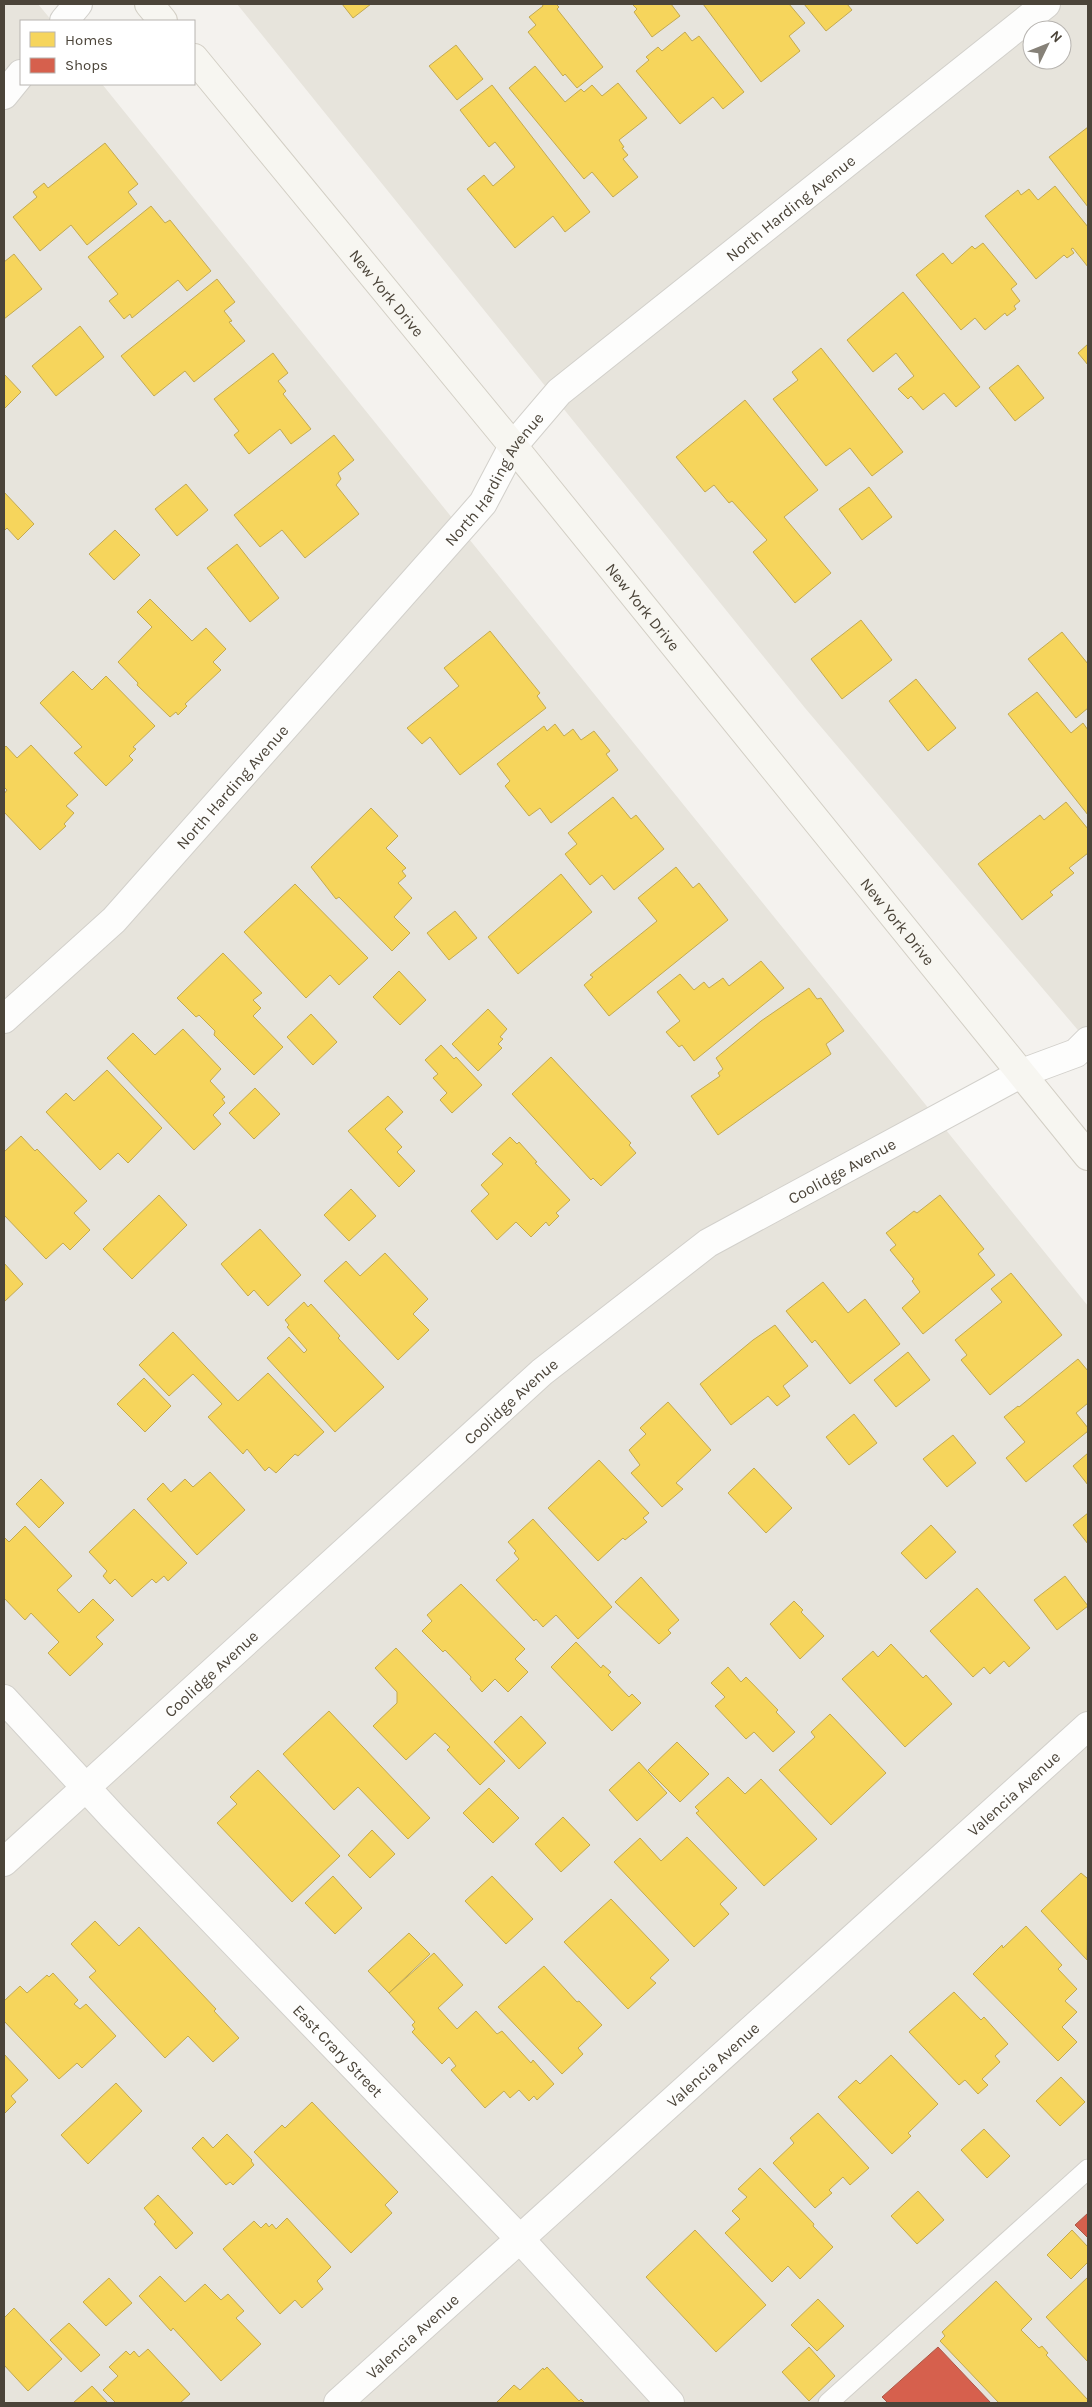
<svg xmlns="http://www.w3.org/2000/svg" width="1092" height="2407" font-family="Karla,sans-serif">
<rect width="100%" height="100%" fill="#f4f2ee"/>
<g fill="#e7e4dc" fill-rule="evenodd">
<polygon points="4,4 38,4 52,21 21,21 21,84 102,84 1088,1306 1088,2403 4,2403"/>
<path d="M237 4H1088V1042L805 708ZM1032 30H1062V60H1032Z"/>
</g>
<g fill="#f6d55c" stroke="#c3aa52">
<polygon points="342,4 371,4 353,18"/>
<polygon points="542,4 556,4 559,7 557,9 603,67 577,88 565,74 563,76 528,32 536,25 529,17 543,6"/>
<polygon points="632,4 671,4 680,16 652,37 634,12 637,9"/>
<polygon points="703,4 789,4 805,23 789,36 800,51 761,82"/>
<polygon points="804,4 847,4 852,10 826,31"/>
<polygon points="685,32 692,41 699,36 744,92 723,109 713,97 680,124 636,71 649,60 646,57 658,47 662,51"/>
<polygon points="456,45 483,79 457,100 429,66"/>
<polygon points="535,66 565,102 581,89 584,92 592,85 602,96 618,83 647,118 619,140 624,147 622,148 628,155 623,159 638,177 613,197 592,172 584,179 509,88"/>
<polygon points="492,85 590,212 565,232 553,216 515,248 467,189 484,175 493,186 515,167 495,142 489,147 460,110"/>
<polygon points="1088,127 1088,207 1049,157"/>
<polygon points="105,143 138,184 128,192 137,204 87,245 71,225 40,251 13,217 37,197 33,192 44,183 48,188"/>
<polygon points="1055,186 1088,227 1088,267 1073,248 1071,249 1074,253 1067,258 1064,255 1036,279 985,216 1018,190 1021,195 1029,189 1038,200"/>
<polygon points="151,206 165,223 170,220 211,271 187,291 178,280 132,318 130,314 124,319 109,301 118,294 88,257"/>
<polygon points="983,243 1017,284 1011,289 1020,301 1014,306 1016,309 1007,316 1005,313 985,330 975,318 961,330 916,275 943,253 952,264 972,246 975,249"/>
<polygon points="14,254 42,289 4,319 4,262"/>
<polygon points="217,279 235,302 224,311 232,321 229,322 245,341 194,382 185,371 154,396 121,356"/>
<polygon points="903,292 980,387 956,407 944,393 923,410 911,396 908,399 898,389 914,376 896,353 873,372 847,340"/>
<polygon points="80,326 104,357 56,396 32,366"/>
<polygon points="1088,344 1088,365 1078,353"/>
<polygon points="821,348 903,452 872,476 850,448 826,466 773,399 798,380 792,372"/>
<polygon points="273,353 288,373 278,381 286,391 283,394 311,429 291,444 280,429 249,454 234,435 239,431 214,399"/>
<polygon points="1018,365 1044,398 1015,421 989,388"/>
<polygon points="4,374 21,392 4,409"/>
<polygon points="745,400 818,490 784,517 831,573 795,603 753,552 767,540 732,501 729,503 714,485 705,492 676,457"/>
<polygon points="334,435 354,460 338,473 341,479 336,485 359,514 305,558 282,530 260,547 234,515"/>
<polygon points="186,484 208,510 177,536 155,509"/>
<polygon points="869,487 892,517 862,540 839,509"/>
<polygon points="4,492 34,524 18,540 7,528 4,531"/>
<polygon points="115,530 140,555 114,580 89,554"/>
<polygon points="237,544 279,598 250,622 207,568"/>
<polygon points="150,599 192,641 206,628 226,649 213,662 221,670 185,704 187,706 178,715 176,712 170,717 137,685 138,683 118,662 152,627 137,612"/>
<polygon points="861,620 892,660 842,699 811,659"/>
<polygon points="490,631 540,693 537,696 546,708 460,775 430,737 422,744 407,728 459,686 444,668"/>
<polygon points="1062,632 1088,664 1088,708 1076,718 1028,659"/>
<polygon points="73,671 92,690 106,676 155,726 133,747 136,749 129,756 133,760 106,786 74,753 82,747 40,703"/>
<polygon points="916,679 956,728 928,751 889,701"/>
<polygon points="1037,692 1071,733 1083,723 1088,730 1088,815 1008,714"/>
<polygon points="555,724 564,736 573,729 581,740 594,731 610,751 606,754 618,770 551,823 540,808 529,816 505,786 510,781 497,764 544,726 547,731"/>
<polygon points="31,745 78,795 66,806 74,813 64,824 66,826 40,850 4,812 4,794 7,790 4,787 4,748 6,746 17,758"/>
<polygon points="613,797 631,819 636,815 664,849 614,890 602,875 590,885 565,854 577,844 568,833"/>
<polygon points="1066,802 1088,829 1088,853 1069,868 1074,873 1050,892 1053,895 1022,920 978,864 1040,815 1044,820"/>
<polygon points="371,808 398,836 386,848 406,868 402,871 406,876 398,883 412,898 394,917 410,933 392,951 339,897 336,899 311,867"/>
<polygon points="676,867 693,888 699,883 728,920 609,1016 584,985 593,977 590,975 657,921 638,898"/>
<polygon points="561,874 592,912 518,974 488,937"/>
<polygon points="295,884 368,958 339,985 330,975 306,998 244,932"/>
<polygon points="455,911 477,938 449,960 427,933"/>
<polygon points="223,953 262,993 253,1000 261,1008 253,1016 283,1047 254,1075 214,1035 215,1031 199,1015 196,1017 177,998"/>
<polygon points="761,961 784,988 694,1061 682,1045 679,1047 666,1032 680,1021 657,992 680,974 694,990 704,982 709,988 723,978 729,986"/>
<polygon points="399,971 426,1000 400,1025 373,997"/>
<polygon points="809,988 817,999 821,998 844,1031 826,1044 831,1054 718,1135 691,1096 720,1076 718,1073 723,1069 716,1058 761,1021"/>
<polygon points="488,1009 507,1029 500,1037 503,1039 498,1044 502,1048 478,1071 452,1044"/>
<polygon points="311,1014 337,1042 313,1065 287,1037"/>
<polygon points="183,1029 221,1069 210,1081 225,1097 222,1099 225,1103 213,1115 221,1124 194,1150 107,1058 133,1033 155,1055"/>
<polygon points="441,1045 454,1059 456,1057 482,1085 452,1113 440,1100 447,1093 433,1078 438,1074 425,1060"/>
<polygon points="551,1057 631,1143 629,1145 636,1153 601,1186 593,1178 591,1180 512,1094"/>
<polygon points="107,1070 162,1128 128,1163 118,1153 100,1170 46,1112 66,1093 74,1101"/>
<polygon points="255,1088 280,1114 254,1139 229,1113"/>
<polygon points="388,1096 403,1112 385,1129 402,1147 397,1152 415,1171 399,1187 348,1131"/>
<polygon points="21,1136 35,1151 37,1149 87,1201 74,1213 90,1230 70,1250 63,1243 46,1259 4,1215 4,1152"/>
<polygon points="510,1137 517,1144 519,1142 537,1162 535,1163 570,1200 556,1213 559,1216 549,1226 546,1222 531,1237 516,1222 497,1240 471,1211 489,1194 481,1185 503,1164 492,1154"/>
<polygon points="351,1189 376,1216 349,1241 324,1215"/>
<polygon points="159,1195 187,1225 132,1279 103,1249"/>
<polygon points="940,1195 984,1249 978,1254 995,1275 923,1334 902,1308 920,1292 912,1281 914,1279 890,1250 896,1245 886,1233 914,1211 917,1213"/>
<polygon points="260,1229 301,1275 268,1306 254,1290 248,1296 221,1264"/>
<polygon points="385,1253 428,1299 413,1314 429,1330 398,1360 324,1281 346,1261 360,1276"/>
<polygon points="4,1263 23,1284 4,1302"/>
<polygon points="1011,1273 1062,1335 990,1395 961,1360 967,1355 955,1340 1002,1302 991,1289"/>
<polygon points="823,1282 848,1313 865,1299 900,1344 850,1384 815,1340 812,1343 786,1311"/>
<polygon points="304,1302 308,1307 311,1304 340,1336 338,1338 384,1387 335,1432 267,1358 289,1337 304,1353 307,1350 287,1327 289,1325 285,1320"/>
<polygon points="775,1325 808,1366 783,1386 790,1396 777,1406 768,1396 731,1425 700,1384 753,1340"/>
<polygon points="173,1332 238,1401 268,1373 324,1432 298,1456 295,1454 276,1473 269,1467 265,1471 247,1449 243,1454 208,1417 222,1404 193,1374 169,1396 139,1365"/>
<polygon points="908,1352 930,1380 896,1407 874,1380"/>
<polygon points="1078,1359 1088,1371 1088,1403 1076,1413 1088,1428 1088,1431 1026,1482 1006,1458 1025,1442 1004,1417 1018,1406 1019,1407"/>
<polygon points="144,1378 171,1406 145,1432 117,1404"/>
<polygon points="668,1402 711,1450 676,1483 683,1489 662,1507 631,1473 640,1465 629,1450 646,1434 640,1428"/>
<polygon points="854,1414 877,1443 849,1465 826,1437"/>
<polygon points="953,1435 976,1463 947,1487 923,1459"/>
<polygon points="1088,1453 1088,1485 1073,1466"/>
<polygon points="599,1460 649,1513 643,1518 647,1522 625,1540 623,1538 598,1561 548,1508"/>
<polygon points="754,1468 792,1508 766,1533 728,1493"/>
<polygon points="210,1472 245,1510 197,1555 147,1499 163,1483 171,1492 185,1479 193,1487"/>
<polygon points="41,1479 64,1503 39,1528 16,1504"/>
<polygon points="134,1509 187,1563 168,1581 164,1576 156,1583 152,1579 132,1597 115,1579 110,1584 103,1576 107,1571 89,1552"/>
<polygon points="1088,1513 1088,1544 1073,1525"/>
<polygon points="533,1519 612,1607 578,1639 556,1615 543,1627 536,1619 534,1621 496,1580 519,1559 514,1553 516,1551 508,1542"/>
<polygon points="931,1525 956,1552 926,1579 901,1553"/>
<polygon points="25,1526 72,1576 57,1590 79,1613 93,1599 114,1620 96,1637 103,1644 70,1676 48,1653 59,1642 31,1613 25,1620 4,1598 4,1537 9,1542"/>
<polygon points="1065,1576 1088,1606 1057,1630 1034,1600"/>
<polygon points="641,1577 679,1620 668,1630 671,1633 659,1644 615,1602"/>
<polygon points="461,1584 525,1649 515,1659 528,1672 508,1692 495,1679 482,1692 470,1679 471,1677 445,1650 443,1652 422,1631 432,1621 427,1615"/>
<polygon points="977,1588 1030,1648 1009,1667 1004,1661 990,1674 984,1667 973,1677 930,1631"/>
<polygon points="794,1601 803,1610 801,1612 824,1636 800,1659 770,1624"/>
<polygon points="576,1642 601,1668 603,1665 611,1672 608,1675 629,1697 632,1694 641,1703 612,1731 551,1667"/>
<polygon points="891,1644 923,1678 926,1675 952,1704 905,1747 842,1679 873,1651 878,1657"/>
<polygon points="396,1648 505,1761 480,1785 447,1750 450,1747 435,1733 406,1760 373,1726 397,1703 397,1692 375,1668"/>
<polygon points="728,1667 741,1682 746,1677 778,1710 776,1712 795,1732 773,1752 754,1732 746,1739 715,1706 725,1697 711,1683"/>
<polygon points="329,1711 430,1818 408,1839 358,1787 334,1810 283,1754"/>
<polygon points="830,1714 886,1773 831,1825 779,1770 815,1737 811,1732"/>
<polygon points="521,1716 546,1743 519,1769 494,1742"/>
<polygon points="677,1742 709,1774 680,1802 648,1770"/>
<polygon points="639,1762 667,1793 637,1821 609,1790"/>
<polygon points="258,1770 340,1856 292,1902 217,1823 237,1804 230,1797"/>
<polygon points="728,1777 745,1794 761,1779 817,1839 764,1886 696,1813 699,1811 695,1807"/>
<polygon points="489,1788 519,1818 493,1843 463,1813"/>
<polygon points="563,1817 590,1845 561,1872 535,1844"/>
<polygon points="372,1830 395,1854 370,1878 348,1855"/>
<polygon points="687,1837 737,1888 720,1904 729,1914 694,1947 614,1862 640,1838 661,1861"/>
<polygon points="1081,1873 1087,1878 1088,1877 1087,1960 1041,1911"/>
<polygon points="333,1876 362,1908 335,1934 305,1903"/>
<polygon points="492,1876 533,1919 506,1944 465,1901"/>
<polygon points="611,1899 669,1960 650,1978 656,1983 628,2009 564,1942"/>
<polygon points="95,1921 119,1946 139,1927 216,2009 214,2011 239,2038 213,2062 188,2036 165,2058 89,1977 96,1971 71,1944"/>
<polygon points="1026,1926 1062,1965 1058,1969 1077,1989 1065,2001 1077,2012 1062,2027 1077,2042 1058,2061 973,1974 1002,1945 1003,1948"/>
<polygon points="409,1933 430,1954 389,1993 368,1971"/>
<polygon points="434,1953 463,1985 438,2008 457,2029 476,2011 497,2034 502,2031 531,2063 533,2060 554,2084 537,2100 534,2096 529,2101 519,2090 510,2098 504,2091 485,2108 451,2070 456,2066 449,2057 442,2064 412,2032 415,2029 412,2025 415,2022 389,1993"/>
<polygon points="544,1966 577,2002 579,2001 602,2025 578,2048 583,2054 562,2074 498,2007"/>
<polygon points="53,1973 78,2000 74,2004 80,2009 86,2004 116,2036 82,2068 77,2063 59,2079 4,2021 4,2001 20,1986 27,1993 47,1975 49,1977"/>
<polygon points="954,1992 981,2020 984,2017 1008,2044 995,2056 1000,2062 982,2079 988,2085 978,2094 965,2080 959,2085 909,2032"/>
<polygon points="4,2054 28,2080 11,2096 16,2102 4,2114"/>
<polygon points="891,2055 938,2104 908,2133 911,2136 892,2154 838,2097 856,2080 860,2084"/>
<polygon points="1061,2077 1085,2102 1060,2126 1036,2101"/>
<polygon points="116,2083 142,2111 88,2164 61,2135"/>
<polygon points="312,2102 398,2192 385,2205 392,2213 351,2253 254,2152 282,2125 285,2128"/>
<polygon points="818,2113 869,2168 850,2185 843,2177 829,2190 832,2193 815,2208 773,2163 794,2143 790,2138"/>
<polygon points="984,2129 1010,2156 987,2178 961,2150"/>
<polygon points="227,2134 252,2160 251,2161 254,2165 233,2185 230,2182 226,2185 192,2148 203,2137 213,2148"/>
<polygon points="760,2168 814,2224 813,2226 833,2247 800,2279 788,2266 772,2282 725,2233 740,2219 732,2211 747,2197 738,2189"/>
<polygon points="918,2191 944,2220 917,2244 891,2216"/>
<polygon points="158,2195 193,2233 176,2249 154,2224 156,2222 144,2208"/>
<polygon points="287,2218 331,2267 317,2281 323,2289 302,2308 295,2300 280,2314 223,2249 254,2221 261,2228 266,2223 269,2227 272,2224 276,2229"/>
<polygon points="695,2230 766,2305 716,2352 646,2277"/>
<polygon points="1072,2230 1088,2247 1088,2262 1071,2279 1047,2255"/>
<polygon points="160,2276 185,2302 205,2284 221,2300 228,2294 244,2311 236,2318 261,2344 221,2381 173,2328 171,2331 139,2296"/>
<polygon points="1088,2277 1088,2362 1046,2317"/>
<polygon points="109,2278 132,2303 106,2326 83,2302"/>
<polygon points="996,2281 1032,2319 1021,2330 1039,2348 1042,2346 1048,2353 1046,2355 1088,2400 1088,2403 999,2403 940,2341 945,2336 942,2332"/>
<polygon points="818,2299 844,2326 817,2351 791,2325"/>
<polygon points="14,2308 62,2359 28,2391 4,2365 4,2318"/>
<polygon points="69,2323 100,2355 81,2372 50,2340"/>
<polygon points="809,2347 835,2376 809,2401 782,2372"/>
<polygon points="148,2349 190,2394 180,2403 116,2403 103,2390 118,2376 109,2367 126,2351 130,2355 134,2351 139,2357"/>
<polygon points="547,2367 579,2401 581,2399 585,2403 496,2403 514,2385 520,2390 543,2368 544,2370"/>
<polygon points="92,2386 108,2403 73,2403"/>
</g>
<g fill="#d6604d" stroke="#ac5847">
<polygon points="1088,2213 1088,2238 1075,2225"/>
<polygon points="938,2347 991,2403 888,2403 882,2397"/>
</g>
<g fill="none" stroke-linecap="round" stroke-linejoin="round">
<defs>
<polyline id="lane" points="828,2403 1088,2169"/>
<g id="street">
<polyline points="64,21 78,4"/>
<polyline points="4,95 21,74"/>
<path id="s1" d="M4 1019 114 920 469 519 483 503 513 446 559 392 1046 4"/>
<path id="s2" d="M4 1699 114 1818 519 2238 670 2403"/>
<path id="s3" d="M4 1862 542 1372 708 1243 1022 1073 1076 1053 1088 1041"/>
<path id="s4" d="M338 2403 1088 1726"/>
</g>
<g id="secondary">
<polyline points="149,4 163,21"/>
<path id="s5" d="M194 58 513 446 1088 1156"/>
</g>
</defs>
<use href="#lane" stroke="#d2d0cb" stroke-width="21"/>
<use href="#street" stroke="#d2d0cb" stroke-width="30"/>
<use href="#secondary" stroke="#d3cfc5" stroke-width="30"/>
<use href="#lane" stroke="#fdfdfc" stroke-width="19"/>
<use href="#street" stroke="#fdfdfc" stroke-width="28"/>
<use href="#secondary" stroke="#f7f6f1" stroke-width="28"/>
</g>
<g text-anchor="middle" dominant-baseline="central" stroke-width="5" stroke-linejoin="round" paint-order="stroke">
<g font-size="16" fill="#4b4439" stroke="#fff">
<text stroke="none"><textPath href="#s1" startOffset="1136">North Harding Avenue</textPath></text>
<text stroke="none"><textPath href="#s5" startOffset="304">New York Drive</textPath></text>
<text stroke="none"><textPath href="#s1" startOffset="731">North Harding Avenue</textPath></text>
<text stroke="none"><textPath href="#s5" startOffset="709">New York Drive</textPath></text>
<text stroke="none"><textPath href="#s1" startOffset="326">North Harding Avenue</textPath></text>
<text stroke="none"><textPath href="#s5" startOffset="1114">New York Drive</textPath></text>
<text stroke="none"><textPath href="#s3" startOffset="1090">Coolidge Avenue</textPath></text>
<text stroke="none"><textPath href="#s3" startOffset="685">Coolidge Avenue</textPath></text>
<text stroke="none"><textPath href="#s3" startOffset="280">Coolidge Avenue</textPath></text>
<text stroke="none"><textPath href="#s4" startOffset="910">Valencia Avenue</textPath></text>
<text stroke="none"><textPath href="#s2" startOffset="485">East Crary Street</textPath></text>
<text stroke="none"><textPath href="#s4" startOffset="505">Valencia Avenue</textPath></text>
<text stroke="none"><textPath href="#s4" startOffset="100">Valencia Avenue</textPath></text>
</g>
</g>
<rect width="1092" height="2407" fill="none" stroke="#4b4439" stroke-width="10"/>
<rect x="20" y="20" width="175" height="65" fill="#ffffff" stroke="#b7b4b0"/>
<rect x="30" y="32" width="25" height="15" fill="#f6d55c" stroke="#b7b4b0"/>
<text x="65" y="45" font-size="15" fill="#4b4439">Homes</text>
<rect x="30" y="58" width="25" height="15" fill="#d6604d" stroke="#b7b4b0"/>
<text x="65" y="70" font-size="15" fill="#4b4439">Shops</text>
<g transform="translate(1047 45) rotate(47)"><circle r="24" fill="#ffffff" stroke="#b7b4b0"/>
<path d="M0-4L9 19L0 12L-9 19Z" fill="#868178"/>
<text y="-8" font-size="14" font-weight="bold" text-anchor="middle" fill="#4b4439">N</text>
</g>
</svg>
